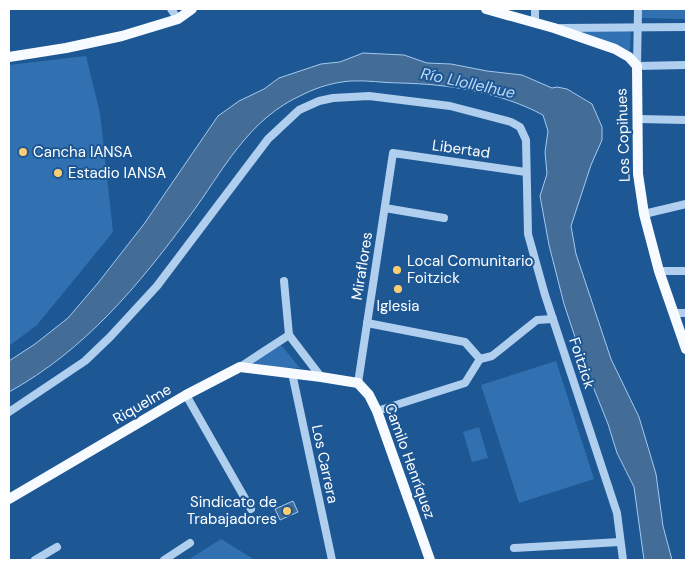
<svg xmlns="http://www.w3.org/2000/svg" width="695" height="569" font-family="'DM Sans',sans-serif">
<rect width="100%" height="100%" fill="#1d5794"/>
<g fill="#3271b1">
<polygon points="640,9 686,9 686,19 640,18"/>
<polygon points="573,30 631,31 630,51"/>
<polygon points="86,56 100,113 113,232 37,325 9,346 9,65"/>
<polygon points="281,345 300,368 255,367 253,364"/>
<polygon points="556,361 594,479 519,503 481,385"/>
<polygon points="479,427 488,458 472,462 463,432"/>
<polygon points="221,539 255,560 188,560"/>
</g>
<g fill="#436c97" stroke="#a3caf0">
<path d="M363 53 404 55 427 63 451 64 487 71 522 75 552 88 557 87 567 89 592 104 602 127V140L591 165 571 226 576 254 611 359 639 417 656 474 663 526 672 560H644L634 487 617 453 608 424 584 364 564 304 549 245 540 196 547 174 545 152 548 131 543 115C500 92 448 84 400 83 384 83 367 80 351 81 335 82 318 87 304 94 247 119 224 170 189 217 138 286 85 350 9 392V361L35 344 68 318 98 283 144 224 218 116 239 101 264 89 279 78 321 64 340 62Z"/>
<polygon points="293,501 298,512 280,520 275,509"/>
</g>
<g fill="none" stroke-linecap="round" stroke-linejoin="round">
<g stroke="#b0cfef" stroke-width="8">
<polyline points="171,9 178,19"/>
<polyline points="535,9 535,23"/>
<polyline points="638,9 637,66 686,65"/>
<polyline points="561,28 686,27"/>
<polyline points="638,119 686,120"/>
<polyline points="385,208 444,218"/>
<polyline points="644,214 686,204"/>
<polyline points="659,271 686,271"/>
<polyline points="284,281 289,335 321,377"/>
<polyline points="673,313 686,313"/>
<polyline points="367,323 465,342 480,359"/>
<polyline points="240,367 289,335"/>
<polyline points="292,373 332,560"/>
<polyline points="358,383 393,153 526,172"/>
<polyline points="186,395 251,509"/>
<polyline points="377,411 465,383 480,359 492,356 537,320 553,319"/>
<polyline points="9,412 85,361 110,337 157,286 268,139 299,110 319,101 333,98 369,96 450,106 511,122 520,127 526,140 528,234 545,295 617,513 623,560"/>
<polyline points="514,548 620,542"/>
<polyline points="35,560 57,547"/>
<polyline points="164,560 190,543"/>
</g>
<g stroke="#f7fbff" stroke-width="10">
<polyline points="486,9 554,28 615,49 629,57 637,66 638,174 644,214 659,271 686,349"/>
<polyline points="9,57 66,48 122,36 178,19 192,9"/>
<polyline points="9,499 186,395 240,367 321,377 358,383 369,395 377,411 430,560"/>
</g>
</g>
<g fill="#fdce6f" stroke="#1d5794" stroke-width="2">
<circle cx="23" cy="152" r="5"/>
<circle cx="58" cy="173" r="5"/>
<circle cx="397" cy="270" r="5"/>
<circle cx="398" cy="289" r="5"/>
<circle cx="287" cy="511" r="5"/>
</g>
<g text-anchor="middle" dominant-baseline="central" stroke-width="4" stroke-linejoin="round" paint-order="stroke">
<g font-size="15" fill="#fff" stroke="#1d5794">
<text transform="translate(623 135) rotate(-92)">Los Copihues</text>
<text transform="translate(461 149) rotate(8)">Libertad</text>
<text transform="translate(362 266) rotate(-81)">Miraflores</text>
<text transform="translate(582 363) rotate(72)">Foitzick</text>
<text transform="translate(142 404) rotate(-30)">Riquelme</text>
<text transform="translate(410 461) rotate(70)">Camilo Henríquez</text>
<text transform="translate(325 464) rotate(78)">Los Carrera</text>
</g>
<g font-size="15" fill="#fff" stroke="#1d5794" text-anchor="start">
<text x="33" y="152">Cancha IANSA</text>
<text x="68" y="173">Estadio IANSA</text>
<text x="407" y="261">Local Comunitario<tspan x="407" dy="17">Foitzick</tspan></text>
<text x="398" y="306" text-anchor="middle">Iglesia</text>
<text x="277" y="502" text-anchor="end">Sindicato de<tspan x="277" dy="17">Trabajadores</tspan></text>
</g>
<g font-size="16" font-style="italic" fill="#bcd9f5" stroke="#1d5794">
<text transform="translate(468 83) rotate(12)">Río Llollelhue</text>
</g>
</g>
<rect width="695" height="569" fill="none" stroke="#ffffff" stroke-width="20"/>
</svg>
